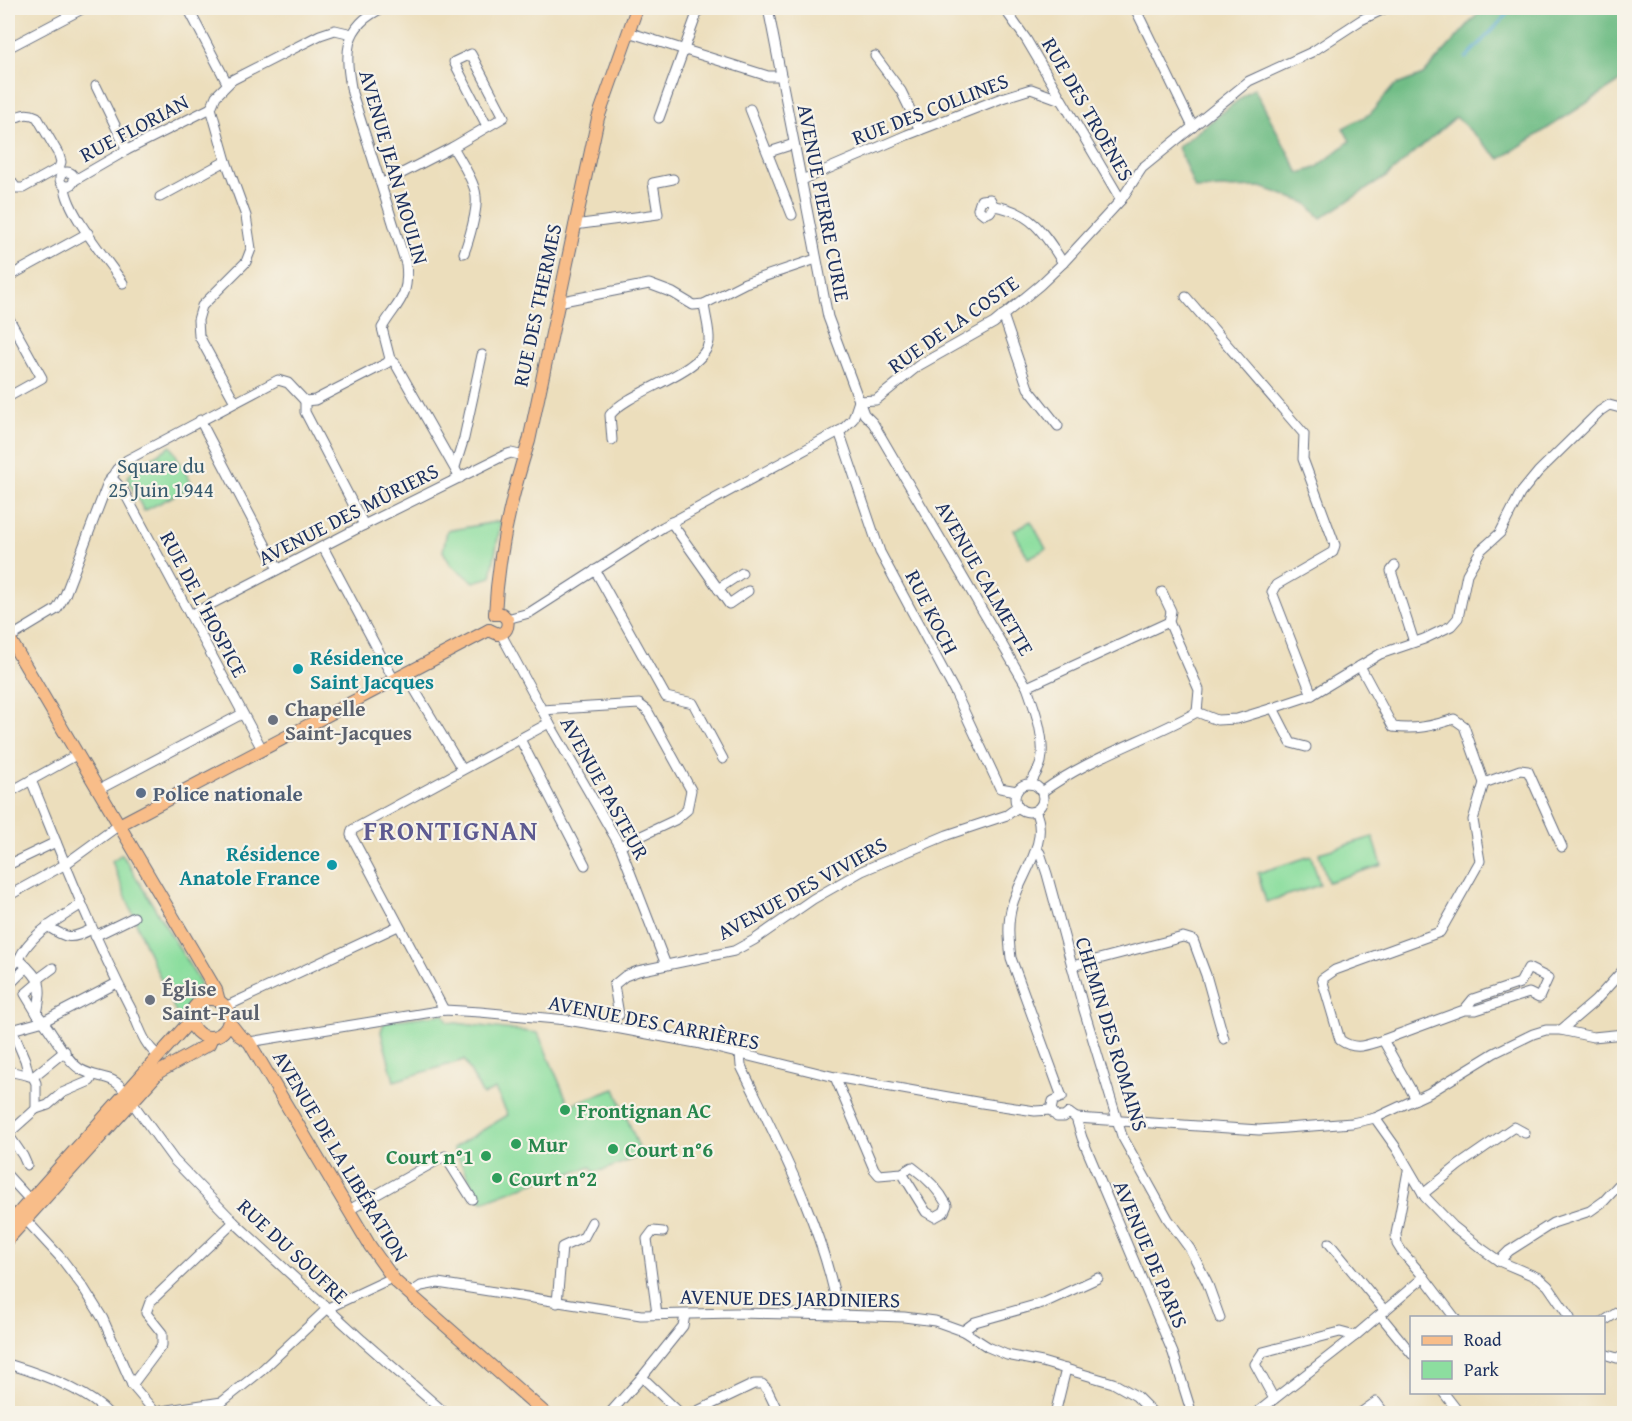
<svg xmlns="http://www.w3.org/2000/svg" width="1632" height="1421" font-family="'Gentium Book Plus',serif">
<rect width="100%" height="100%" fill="#f7f3e8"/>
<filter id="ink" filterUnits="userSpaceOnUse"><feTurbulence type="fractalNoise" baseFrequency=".0167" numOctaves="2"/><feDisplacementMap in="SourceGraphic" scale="12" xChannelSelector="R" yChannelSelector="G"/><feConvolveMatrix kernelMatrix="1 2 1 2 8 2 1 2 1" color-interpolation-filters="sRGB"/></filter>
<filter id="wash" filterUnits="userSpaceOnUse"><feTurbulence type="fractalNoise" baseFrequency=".008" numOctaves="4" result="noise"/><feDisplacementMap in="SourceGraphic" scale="24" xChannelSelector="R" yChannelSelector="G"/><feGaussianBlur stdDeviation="1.35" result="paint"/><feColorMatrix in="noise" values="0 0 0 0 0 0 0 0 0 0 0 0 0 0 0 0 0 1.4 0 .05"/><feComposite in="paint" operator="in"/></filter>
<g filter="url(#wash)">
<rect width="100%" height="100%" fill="#ecdebc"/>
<g fill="#8cde9f" stroke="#54867e" stroke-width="1.5">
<polygon points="171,446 193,486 144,511 127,478 137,466"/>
<polygon points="501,521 491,577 474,582 451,565 443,551 447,531"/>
<polygon points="1031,521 1046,549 1028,558 1014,530"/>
<polygon points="1373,837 1382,865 1328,882 1319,853"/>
<path d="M122 854 199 981C200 997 189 1005 178 1017L145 945 112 861Z"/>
<polygon points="1311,856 1320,885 1266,902 1258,873"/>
<polygon points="444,1014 448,1022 538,1033 569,1105 615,1089 642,1155 607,1169 594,1172 591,1167 544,1181 543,1179 482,1202 453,1148 508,1115 495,1089 483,1095 464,1060 394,1081 381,1032 383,1025 387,1021"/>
</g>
<polygon fill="#71bd86" stroke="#467672" stroke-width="1.5" points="1483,8 1624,8 1624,79 1500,159 1456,117 1386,177 1321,218 1306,203 1261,187 1195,189 1178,147 1254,88 1299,173 1316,168 1350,141 1343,128 1370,114 1394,86 1423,75"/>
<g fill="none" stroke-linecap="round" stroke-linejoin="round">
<polyline stroke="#53a7cf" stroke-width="3" points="1466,58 1513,8"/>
</g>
</g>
<g filter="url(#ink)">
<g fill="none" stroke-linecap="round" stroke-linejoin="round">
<defs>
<g id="minor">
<polyline points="188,8 227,83"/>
<path d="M768 8 828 317 864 414 873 423 1027 687C1035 710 1046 738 1041 762 1039 770 1034 777 1030 784"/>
<polyline points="1004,8 1026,39 1121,200"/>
<polyline points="1135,8 1193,127"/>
<polyline points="628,32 768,76 781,76"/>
<polyline points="8,48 84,8"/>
<polyline points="875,56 901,91 920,130"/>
<polyline points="96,86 127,150"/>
<polyline points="750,109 792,215"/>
<polyline points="659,118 699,8"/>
<path d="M8 122C18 116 25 111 37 117L59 155 61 162 59 168 63 173"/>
<path d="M453 147C460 160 475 182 476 196 478 209 469 240 464 253"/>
<polyline points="769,152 794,144"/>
<circle cx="67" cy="179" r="7"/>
<polyline points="8,177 16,188 23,188 59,168"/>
<polyline points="75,180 127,150 211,108"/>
<polyline points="802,180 907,135 1002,98 1031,89 1061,100"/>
<polyline points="381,184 453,147 504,117 471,54 454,62 487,126"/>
<path d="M65 187C67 212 107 260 123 283"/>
<polyline points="160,197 226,161"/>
<path d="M994 206 990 212 984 214 978 209 981 200 990 199 994 206C1031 211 1045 234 1063 263"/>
<polyline points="574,225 658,214 653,183 673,179"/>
<polyline points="8,277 88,233"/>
<polyline points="1186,297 1304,434 1303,459 1335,545 1333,552 1276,585 1272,592 1312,695"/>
<polyline points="558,302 649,284 673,293 693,305 704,304 745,283 816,259"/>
<polyline points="1003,315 1028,388 1058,426"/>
<polyline points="8,317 42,378 8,397"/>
<polyline points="390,359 395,363 460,478"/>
<polyline points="305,401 305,412 364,525"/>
<polyline points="859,401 876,400 918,366 994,323 1040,285 1063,263 1121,200 1142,168 1249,81 1312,52 1361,20 1386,8"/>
<polyline points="235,402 199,336 198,320 202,306 246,262 251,249 246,216 226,161 211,108 216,96 232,80 320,35 335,30 352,34"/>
<polyline points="200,420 278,569"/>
<polyline points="839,431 880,552 956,694 1000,788 1017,791"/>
<path d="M612 440 610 415C629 390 705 373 709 341 710 330 705 315 704 304"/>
<polyline points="455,467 464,438 482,355"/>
<polyline points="111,477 123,490 262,749"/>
<polyline points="671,522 729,604 748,591"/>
<polyline points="323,547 394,680"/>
<polyline points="1395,566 1391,571 1414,642"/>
<polyline points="595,570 666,697 693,703 723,759"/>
<polyline points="718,589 742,573"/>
<polyline points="1162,592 1171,611 1169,622 1199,690 1197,712"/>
<polyline points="190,615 364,525 505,455 511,453 524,456"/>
<polyline points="507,619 529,613 663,527 843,429 853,419 859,401"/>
<polyline points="501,634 549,723 620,846 666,965"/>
<path d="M9 638 57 609 65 595 107 485 117 469 127 460 278 380 288 383 305 401 315 400 387 363 390 359 382 328C396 303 410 299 406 264L352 93C345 55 342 26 383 8"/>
<path d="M1360 666 1393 727C1415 730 1433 726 1454 719L1464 726 1484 783 1473 820 1480 861 1440 932 1335 970 1322 979 1340 1040C1356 1051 1366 1045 1383 1040L1416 1099"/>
<polyline points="406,675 462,769"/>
<polyline points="1027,687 1169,622"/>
<polyline points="1273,708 1291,743 1306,747"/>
<polyline points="542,710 639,704 647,710 691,790 687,810 675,820 620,846"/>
<polyline points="520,739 585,865"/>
<path d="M31 780C62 856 91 932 129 1005 139 1023 141 1043 159 1056"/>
<polyline points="1484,783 1520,770 1528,771 1562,847"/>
<circle cx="1029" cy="798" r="14"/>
<polyline points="98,790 242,714"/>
<path d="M1042 792C1088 758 1146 740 1197 712L1217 720 1237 719 1273 708 1312 695 1380 654 1424 639 1451 626 1458 618 1467 574 1481 550 1500 533 1520 494 1538 472 1600 411 1609 405 1624 409"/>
<polyline points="8,793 78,754"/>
<path d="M1035 811C1051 842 1019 877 1012 906 1007 924 1009 940 1011 958L1062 1097"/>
<polyline points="1036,848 1040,853 1047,874 1084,1010 1122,1136 1168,1219 1190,1249 1207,1282 1220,1318"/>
<polyline points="8,865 56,842"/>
<polyline points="8,896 64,865 119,825"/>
<path d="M80 905C57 921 32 932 19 959 42 982 43 982 37 1014 51 1028 65 1060 80 1069 98 1080 113 1073 125 1092"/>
<path d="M47 926C68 939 70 940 92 929"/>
<polyline points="95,936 134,917"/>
<polyline points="1072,966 1183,937 1193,940 1206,975 1224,1039"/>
<polyline points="8,971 19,959"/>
<polyline points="38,979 53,968"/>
<polyline points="8,986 27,967"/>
<polyline points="225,1007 398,926"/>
<polyline points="444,1010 351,835 352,830 549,723"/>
<polyline points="37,1014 25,994 39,982"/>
<polyline points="619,1015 614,985 625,976 638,971 734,951 754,940 813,899 862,871 947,835 1007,815 1018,807"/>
<polyline points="12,1029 25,1060 29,1076"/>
<polyline points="1561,1030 1595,1001 1624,969"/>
<polyline points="8,1031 44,1021 117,983"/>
<polyline points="1383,1040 1464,1010 1476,1010 1529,993 1539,998 1548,978 1528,968 1520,983 1473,999 1464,1010"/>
<polyline points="249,1042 444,1010 480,1012 567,1020 621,1029 696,1043 835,1077 982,1103 1035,1111 1051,1110"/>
<path d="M740 1054 741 1066C780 1146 823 1226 839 1315"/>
<polyline points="8,1071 31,1076"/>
<polyline points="33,1077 65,1051"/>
<polyline points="33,1077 36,1083 36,1109"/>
<path d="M835 1077 874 1169 879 1175 902 1173 926 1212 935 1217 944 1212 947 1205C939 1190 926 1177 912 1167L902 1173"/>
<polyline points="1062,1097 1053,1101 1051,1110 1057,1117 1064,1117 1069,1113"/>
<polyline points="131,1101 174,1160 234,1222 362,1340 446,1414"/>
<polyline points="1069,1113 1076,1118 1082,1138 1173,1353 1192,1414"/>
<polyline points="1076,1118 1259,1130 1352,1123 1375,1118 1429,1093 1494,1053 1533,1034 1546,1030 1561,1030 1593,1037 1624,1034"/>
<polyline points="1375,1118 1397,1149 1425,1197 1453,1226 1482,1249 1499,1261 1539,1278 1548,1286 1570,1318"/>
<polyline points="8,1134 36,1109 48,1105 62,1093 90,1081 93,1075"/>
<polyline points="8,1134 23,1156 27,1165"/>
<polyline points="1408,1171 1396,1234 1397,1244 1402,1252 1424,1277 1455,1318"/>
<polyline points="8,1176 30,1200"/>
<polyline points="1423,1194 1459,1165 1514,1127 1525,1133"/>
<polyline points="349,1210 445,1156 472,1199"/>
<polyline points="25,1219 61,1258 83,1287 103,1319 132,1385 155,1412 222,1402 261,1371 328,1308 392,1278"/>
<polyline points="1329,1243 1385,1311"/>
<polyline points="1499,1261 1509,1251 1553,1223 1590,1211 1604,1201 1624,1179"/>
<polyline points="409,1294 421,1286 438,1283 641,1315 736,1313 839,1315 904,1317 935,1321 963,1331 988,1347 1007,1355 1042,1362 1113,1383 1136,1396 1154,1414"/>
<polyline points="557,1303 562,1247 584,1237 592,1222"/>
<polyline points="657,1314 647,1239 653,1231 663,1232"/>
<polyline points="1380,1315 1412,1354"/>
<polyline points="1604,1321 1624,1308"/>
<polyline points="963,1331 975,1322 1046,1302 1098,1278"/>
<polyline points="1604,1354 1617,1358 1624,1358"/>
<path d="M8 1364C38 1373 87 1390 109 1414"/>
<polyline points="642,1377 681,1414"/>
<polyline points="132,1385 162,1345 162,1333 146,1313 150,1302 234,1222"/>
<polyline points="1443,1392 1460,1414"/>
<polyline points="1274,1399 1255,1364 1263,1352 1340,1332 1355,1336"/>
<polyline points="609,1414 642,1377 683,1326 685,1315"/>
<polyline points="691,1414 754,1384 762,1384 767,1389 779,1414"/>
<polyline points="1055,1414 1066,1369"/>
<polyline points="1255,1414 1355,1336 1424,1277"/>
<polyline points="1359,1414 1376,1402 1385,1414"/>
</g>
<g id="major">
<path d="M495 614C498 556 511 496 529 441L598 118 637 8"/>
<path d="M489 630 498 634C506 633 509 627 507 619L502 614H495"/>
<polyline points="8,636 216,990 219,1001"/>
<polyline points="119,825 489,630"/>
<circle cx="210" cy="1018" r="19"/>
<polyline points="229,1022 240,1036 249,1042 370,1246 395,1281 546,1414"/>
<polyline points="8,1225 191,1020"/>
<polyline points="8,1239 159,1072 209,1044 212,1037"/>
</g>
</defs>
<use href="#minor" stroke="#646c7f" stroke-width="11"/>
<use href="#major" stroke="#646c7f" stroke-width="14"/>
<use href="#minor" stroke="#fff" stroke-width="9"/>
<use href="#major" stroke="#f8bd89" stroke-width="12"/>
</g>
</g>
<g fill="#0f9aa8" stroke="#f7f3e8" stroke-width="2">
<circle cx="298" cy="669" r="6"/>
<circle cx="332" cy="865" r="6"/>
</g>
<g fill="#6b7280" stroke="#f7f3e8" stroke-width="2">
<circle cx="273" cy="720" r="6"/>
<circle cx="150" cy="1000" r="6"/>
</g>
<circle fill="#5c6f8a" stroke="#f7f3e8" stroke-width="2" cx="141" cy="793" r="6"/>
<g fill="#2e9e5b" stroke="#f7f3e8" stroke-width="2">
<circle cx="565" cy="1110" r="6"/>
<circle cx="516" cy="1144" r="6"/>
<circle cx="613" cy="1149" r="6"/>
<circle cx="486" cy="1156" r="6"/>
<circle cx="497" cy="1178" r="6"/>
</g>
<g text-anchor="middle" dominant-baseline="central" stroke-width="4.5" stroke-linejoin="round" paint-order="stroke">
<g font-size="21" fill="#1b2f5e" stroke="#f7f3e8">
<text transform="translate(930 109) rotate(-21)">RUE DES COLLINES</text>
<text transform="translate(1088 109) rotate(60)">RUE DES TROÈNES</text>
<text transform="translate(134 128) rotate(-28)">RUE FLORIAN</text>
<text transform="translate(394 167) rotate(74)">AVENUE JEAN MOULIN</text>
<text transform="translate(824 203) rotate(79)">AVENUE PIERRE CURIE</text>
<text transform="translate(537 305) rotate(-78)">RUE DES THERMES</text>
<text transform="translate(953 324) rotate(-35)">RUE DE LA COSTE</text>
<text transform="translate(348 514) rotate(-27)">AVENUE DES MÛRIERS</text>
<text transform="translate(985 578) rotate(60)">AVENUE CALMETTE</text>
<text transform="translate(204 604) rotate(62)">RUE DE L'HOSPICE</text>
<text transform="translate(932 612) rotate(63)">RUE KOCH</text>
<text transform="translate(605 788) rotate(61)">AVENUE PASTEUR</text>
<text transform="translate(802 888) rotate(-29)">AVENUE DES VIVIERS</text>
<text transform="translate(654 1022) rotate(11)">AVENUE DES CARRIÈRES</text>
<text transform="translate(1112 1034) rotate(73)">CHEMIN DES ROMAINS</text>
<text transform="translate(341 1156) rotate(59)">AVENUE DE LA LIBÉRATION</text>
<text transform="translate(293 1251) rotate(43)">RUE DU SOUFRE</text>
<text transform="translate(1151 1254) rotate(67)">AVENUE DE PARIS</text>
<text transform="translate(790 1298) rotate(1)">AVENUE DES JARDINIERS</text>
</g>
<g font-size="21" fill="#375b6e" stroke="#f7f3e8">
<text x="161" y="465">Square du<tspan x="161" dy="24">25 Juin 1944</tspan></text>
</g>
<g font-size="21" font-weight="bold" fill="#0d838f" stroke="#f7f3e8" text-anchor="start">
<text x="310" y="657">Résidence<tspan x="310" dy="24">Saint Jacques</tspan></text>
<text x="320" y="853" text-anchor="end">Résidence<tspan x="320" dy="24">Anatole France</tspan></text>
</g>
<g font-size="21" font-weight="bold" fill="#5b616d" stroke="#f7f3e8" text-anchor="start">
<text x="285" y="708">Chapelle<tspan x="285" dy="24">Saint-Jacques</tspan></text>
<text x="162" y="988">Église<tspan x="162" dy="24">Saint-Paul</tspan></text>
</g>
<g font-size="21" font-weight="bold" fill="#4e5e75" stroke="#f7f3e8" text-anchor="start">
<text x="153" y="793">Police nationale</text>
</g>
<g font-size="21" font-weight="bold" fill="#27864d" stroke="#f7f3e8" text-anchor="start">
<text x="577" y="1110">Frontignan AC</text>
<text x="528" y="1144">Mur</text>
<text x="625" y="1149">Court n°6</text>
<text x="474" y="1156" text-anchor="end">Court n°1</text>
<text x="509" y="1178">Court n°2</text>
</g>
<g font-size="27" font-weight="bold" letter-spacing="1.5" fill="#5d5a91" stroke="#f7f3e8">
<text x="451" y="830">FRONTIGNAN</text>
</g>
</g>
<rect width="1632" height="1421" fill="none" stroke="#f7f3e8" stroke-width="30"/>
<rect x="1410" y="1316" width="195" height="78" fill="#f7f3e8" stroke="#9fa5b1" stroke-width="1.5"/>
<rect x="1422" y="1336" width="30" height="9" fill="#f8bd89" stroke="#9fa5b1" stroke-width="1.5"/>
<text x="1464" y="1346" font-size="18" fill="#1b2f5e">Road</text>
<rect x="1422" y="1361" width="30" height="18" fill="#8cde9f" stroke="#9fa5b1" stroke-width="1.5"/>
<text x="1464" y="1376" font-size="18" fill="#1b2f5e">Park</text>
</svg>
